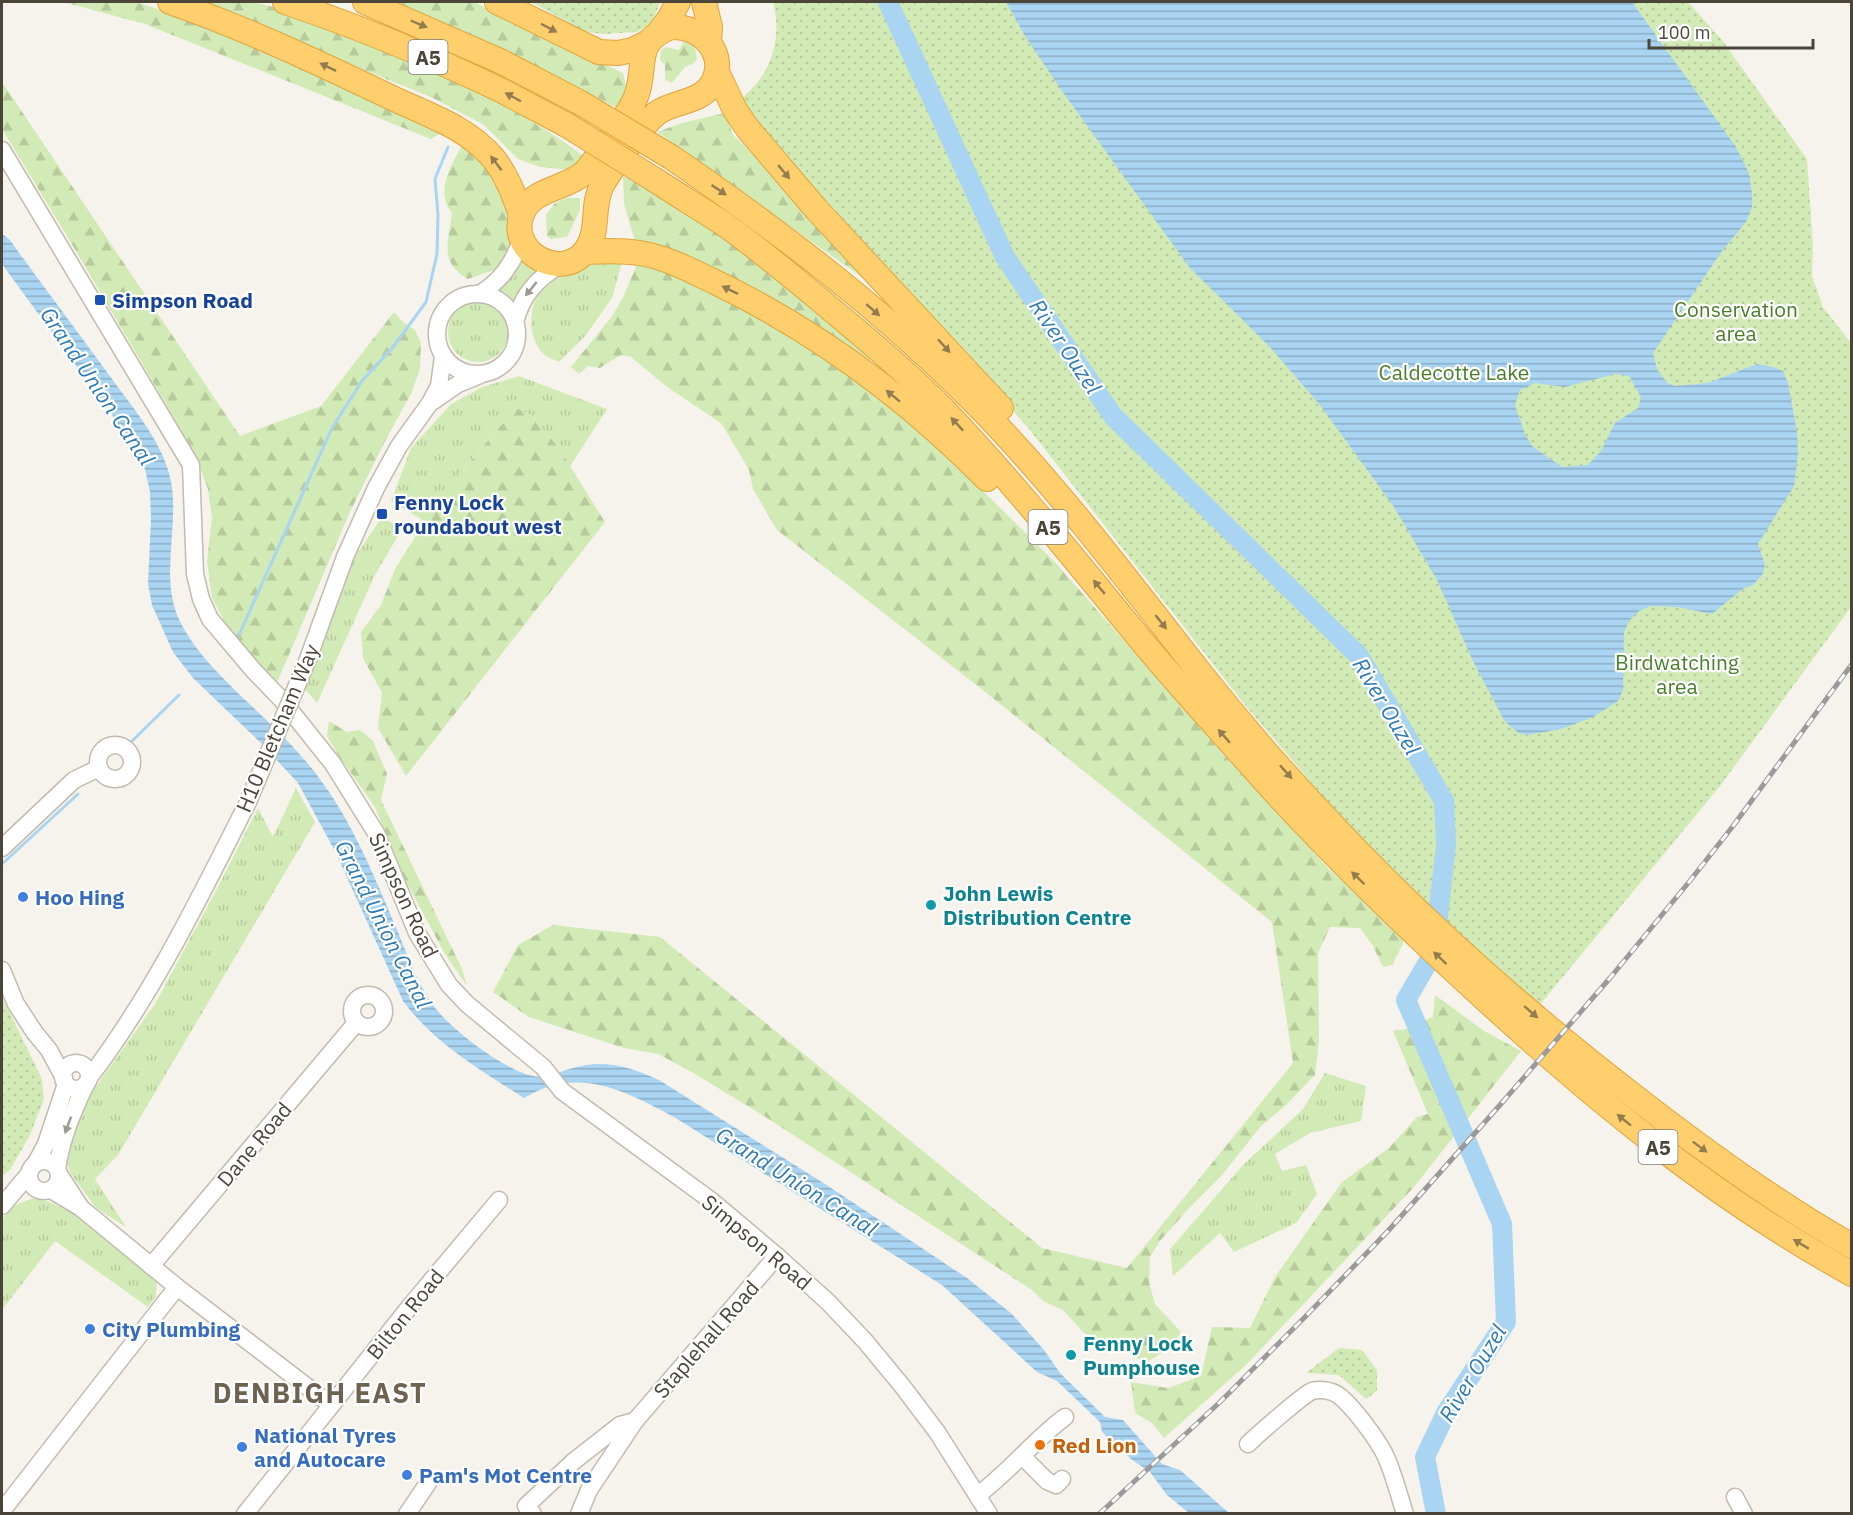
<svg xmlns="http://www.w3.org/2000/svg" width="1853" height="1515" font-family="'IBM Plex Sans',sans-serif">
<defs>
<pattern id="grass-tufts" width="24" height="20" patternUnits="userSpaceOnUse" patternTransform="scale(1.5)"><rect width="24" height="20" fill="#d2eab5"/><path d="M3 7l-1-3M5 7V3M7 7l1-3M15 17l-1-3M17 17v-4M19 17l1-3" fill="none" stroke="#b6ca9c"/></pattern>
<pattern id="forest-firs" width="22" height="20" patternUnits="userSpaceOnUse" patternTransform="scale(1.5)"><rect width="22" height="20" fill="#d2eab5"/><path d="M5 1l3.5 6h-7zM16 11l3.5 6h-7z" fill="#b6ca9c"/></pattern>
<pattern id="park-dots" width="8" height="8" patternUnits="userSpaceOnUse" patternTransform="scale(1.5)"><rect width="8" height="8" fill="#d2eab5"/><path d="M2 2h.1M6 6h.1" fill="none" stroke="#b6ca9c" stroke-width="1.8" stroke-linecap="round"/></pattern>
<pattern id="water-rules" width="6" height="5" patternUnits="userSpaceOnUse" patternTransform="scale(1.5)"><rect width="6" height="5" fill="#a9d4f2"/><path d="M0 2.5h6" fill="none" stroke="#8caec5"/></pattern>
</defs>
<rect width="100%" height="100%" fill="#f6f3ec"/>
<g fill="url(#grass-tufts)">
<polygon points="526,253 544,264 530,277 514,302 506,293 496,288 519,267"/>
<path d="M622 263 612 298 586 335 559 362C555 360 549 358 546 356 520 334 531 285 561 272 577 265 604 264 622 263Z"/>
<circle cx="478" cy="332" r="30"/>
<polygon points="519,376 607,409 569,468 560,450 516,408 465,467 426,522 391,501 411,448 451,404 482,387"/>
<polygon points="382,517 402,529 375,575 317,703 303,687 354,558"/>
<polygon points="296,788 315,822 118,1155 95,1179 126,1227 96,1208 72,1175 64,1159 88,1098 155,1004 219,885 258,808 273,837"/>
<polygon points="1325,1073 1366,1086 1361,1121 1310,1133 1275,1154 1282,1171 1306,1165 1317,1194 1296,1223 1234,1252 1220,1233 1173,1276 1170,1249 1243,1165 1303,1109"/>
<path d="M33 1198C71 1202 127 1255 157 1279L156 1296 148 1307 55 1241 2 1310V1219L13 1206Z"/>
</g>
<g fill="url(#forest-firs)">
<polygon points="63,2 135,2 201,22 441,133 431,139 145,24"/>
<path d="M204 2C219 2 235 0 250 2 279 6 309 21 336 32 423 66 510 101 585 157L572 170 540 167 518 159 484 125 433 98 310 48Z"/>
<path d="M392 2H474L623 73C627 87 627 97 621 110L500 47Z"/>
<polygon points="685,39 695,48 697,59 693,64 685,67 672,83 665,79 665,65 660,60 661,50 666,47 679,50"/>
<polygon points="2,82 240,436 321,406 394,312 403,322 415,330 421,343 420,369 411,394 385,441 349,514 276,685 251,654 232,635 212,598 207,561 212,518 208,489 193,450 76,251 2,129"/>
<polygon points="725,113 733,135 792,191 870,283 657,132 682,123"/>
<path d="M463 143 492 171 507 200 516 238 497 269 468 279C438 262 449 241 452 213 434 190 452 165 463 143Z"/>
<path d="M623 176C716 221 793 293 873 357L868 362 635 241 624 204Z"/>
<polygon points="566,198 580,198 580,210 567,237 551,239 547,236 546,215 554,204"/>
<polygon points="639,260 695,284 815,347 929,438 1053,560 1225,756 1329,869 1404,937 1403,944 1392,965 1383,967 1373,946 1360,928 1330,927 1318,953 1319,1041 1315,1075 1287,1104 1261,1126 1222,1175 1191,1206 1160,1241 1150,1257 1149,1282 1155,1304 1181,1332 1171,1347 1146,1363 1129,1353 1103,1347 1083,1332 1063,1310 1043,1301 1032,1290 969,1249 764,1116 690,1071 658,1054 624,1048 529,1017 493,992 518,945 553,925 660,937 1042,1248 1127,1268 1293,1063 1272,922 979,687 777,530 753,489 749,470 722,424 666,386 631,357 621,355 600,368 588,366 579,374 571,367 613,315 624,295"/>
<polygon points="516,408 533,416 560,450 605,522 406,776 378,728 382,693 363,658 361,632 381,605 395,569 434,507 467,465"/>
<polygon points="329,721 347,732 360,730 373,741 387,774 381,800 462,969 467,986 445,954 404,878 375,807 337,753 327,736"/>
<polygon points="1435,995 1484,1031 1521,1051 1414,1187 1246,1365 1164,1438 1152,1423 1135,1413 1131,1382 1168,1388 1201,1376 1212,1327 1250,1328 1275,1277 1342,1182 1389,1148 1417,1117 1428,1114 1393,1031 1405,1029 1433,1017"/>
</g>
<g fill="url(#park-dots)">
<polygon points="531,2 660,2 652,23 637,32 603,34 576,30 566,21"/>
<path d="M773 2H1688L1722 40 1807 159 1813 247 1812 276 1823 307 1851 343V607L1720 786 1538 1007 1391 869 1349 827 1245 705 1029 429 835 210 766 137 741 101C745 94 752 89 757 83 775 61 781 29 773 2Z"/>
<polygon points="2,997 42,1079 44,1099 30,1135 10,1170 2,1176"/>
<polygon points="1339,1348 1362,1350 1377,1370 1377,1391 1366,1399 1339,1375 1306,1373"/>
</g>
<g fill="url(#water-rules)" fill-rule="evenodd">
<path d="M1006 2H1632L1736 147 1749 173 1752 193V207L1746 222 1722 251 1653 353 1657 369 1667 383 1675 386 1708 383 1757 364 1773 367 1783 371 1788 383 1797 432 1798 456 1794 486 1758 544 1765 565 1763 574 1753 585 1744 588 1712 614 1677 607 1651 606 1639 611 1629 621 1624 632 1623 690 1618 701 1593 717 1561 729 1527 735 1519 733 1511 727 1504 720 1473 661 1437 580 1394 507 1320 405 1269 346 1190 268 1062 91 1025 36ZM1615 374 1629 376 1641 397 1638 408 1615 423 1601 451 1588 465 1562 467 1532 446 1525 434 1515 405 1520 390 1535 383 1565 387Z"/>
<path d="M2 234 9 239C43 286 78 332 112 379 133 408 159 438 169 473 182 519 159 572 178 617 192 649 219 674 243 698 271 724 300 751 322 782 355 827 376 881 398 932 408 957 417 983 433 1005 449 1027 485 1054 510 1067 546 1087 553 1070 587 1065 611 1061 638 1070 659 1080L825 1184 967 1278 1012 1314 1044 1350 1060 1373 1105 1417 1123 1420 1162 1464 1180 1470 1229 1513H1189L1167 1495 1150 1472 1131 1459 1102 1432 1100 1422 1057 1381 1037 1372 942 1285 674 1117C625 1091 578 1065 524 1098 480 1070 434 1043 403 1001L336 853 298 783 262 744 193 678 173 652 152 605 148 584 151 518 150 492 145 469 115 419 2 264Z"/>
</g>
<g fill="none" stroke-linecap="round" stroke-linejoin="round">
<g stroke="#a9d4f2" stroke-width="3">
<polyline points="239,635 332,428 362,381 393,347 426,302 437,254 438,215 435,179 448,147"/>
<polyline points="132,741 179,695"/>
<polyline points="2,864 78,794"/>
</g>
<polyline stroke="#a9d4f2" stroke-width="20" points="888,2 1005,257 1113,416 1359,656 1444,801 1446,845 1434,952 1406,1000 1502,1224 1506,1322 1446,1413 1425,1457 1436,1514"/>
<defs>
<g id="minor">
<polyline points="2,150 191,465 195,574 201,599 210,619 254,671 282,700 333,764 376,833 417,933 449,985 467,1004 543,1067 562,1091 713,1202 777,1256 828,1302 865,1341 903,1387 937,1432 989,1514"/>
<path d="M480 294C501 280 513 264 521 240"/>
<circle cx="477" cy="334" r="40"/>
<path d="M515 322C522 296 536 279 560 265"/>
<polyline points="432,402 458,384 480,375"/>
<polyline points="308,659 345,557 376,488 399,446 430,403 439,386 443,356"/>
<circle cx="115" cy="762" r="17"/>
<polyline points="2,848 74,780 99,768"/>
<polyline points="2,970 16,1004 35,1033 49,1050 64,1078"/>
<circle cx="368" cy="1011" r="16"/>
<circle cx="76" cy="1076" r="13"/>
<path d="M89 1078C153 994 200 897 248 802"/>
<circle cx="44" cy="1176" r="15"/>
<polyline points="36,1163 46,1144 66,1084"/>
<path d="M57 1168C62 1137 73 1111 86 1084"/>
<polyline points="51,1190 81,1208 59,1174"/>
<polyline points="2,1206 28,1175"/>
<polyline points="81,1208 177,1287 331,1405"/>
<polyline points="151,1266 356,1023"/>
<path d="M1248 1444C1256 1436 1304 1394 1312 1391 1320 1389 1331 1390 1338 1395 1352 1405 1379 1441 1386 1457 1394 1475 1399 1495 1405 1514"/>
<polyline points="1022,1456 1047,1481 1056,1485 1062,1479"/>
<path d="M978 1495C1009 1472 1034 1440 1065 1417"/>
<polyline points="1735,1497 1744,1514"/>
<polyline points="2,1511 177,1287"/>
<polyline points="245,1514 411,1305 499,1200"/>
<polyline points="407,1514 428,1483"/>
<polyline points="533,1514 526,1506 574,1461 620,1425 635,1421"/>
<polyline points="579,1514 589,1490 635,1421 777,1256"/>
</g>
<g id="highway">
<path d="M170 2C245 28 317 62 388 96 425 114 466 126 493 158 507 175 514 195 521 215"/>
<path d="M285 2C354 25 422 53 488 84 514 96 539 111 565 124"/>
<polyline points="365,2 500,61 579,102"/>
<polyline points="497,2 599,52 618,53 633,50 649,42"/>
<polyline points="704,2 710,27 709,41"/>
<path d="M671 27C701 25 729 54 712 84 700 103 674 101 657 113 643 124 611 169 602 185 591 206 600 231 586 250 562 283 507 252 522 214 532 188 564 190 584 173 596 161 606 143 616 129 624 118 633 107 637 94 647 63 633 42 671 27Z"/>
<polyline points="660,31 669,19 678,2"/>
<polyline points="717,72 735,110 748,129 817,210 1001,408"/>
<path d="M671 157C782 233 891 316 985 413 1062 493 1129 582 1197 669 1242 726 1291 782 1341 834 1434 932 1537 1022 1644 1104 1710 1155 1779 1205 1852 1246"/>
<path d="M655 180C678 195 701 209 724 224 766 254 806 288 845 321 879 349 912 378 943 409 1013 482 1076 561 1140 639 1175 681 1212 722 1248 762 1318 842 1395 916 1473 988 1590 1096 1712 1197 1852 1274"/>
<path d="M585 252C603 251 621 250 639 253 666 257 692 271 715 282 816 331 909 400 987 479"/>
</g>
</defs>
<use href="#minor" stroke="#c2bbae" stroke-width="19"/>
<use href="#highway" stroke="#e0a43c" stroke-width="26"/>
<use href="#minor" stroke="#fff" stroke-width="16"/>
<use href="#highway" stroke="#ffcf6e" stroke-width="24"/>
<defs>
<polyline id="rail" points="1099,1514 1219,1403 1304,1318 1388,1231 1500,1105 1610,978 1689,882 1733,826 1852,664"/>
</defs>
<use href="#rail" stroke="#9a9a9a" stroke-width="5"/>
<use href="#rail" stroke="#fff" stroke-width="3" stroke-dasharray="9" stroke-linecap="butt"/>
<defs>
<polyline id="minor-bridge" points="248,802 308,659"/>
<g id="highway-bridge">
<polyline points="579,102 671,157"/>
<polyline points="565,124 655,180"/>
</g>
</defs>
<use href="#minor-bridge" stroke="#c2bbae" stroke-width="19" stroke-linecap="butt"/>
<use href="#highway-bridge" stroke="#e0a43c" stroke-width="26" stroke-linecap="butt"/>
<use href="#minor-bridge" stroke="#fff" stroke-width="16"/>
<use href="#highway-bridge" stroke="#ffcf6e" stroke-width="24"/>
</g>
<defs><path id="oneway-solid" d="M-6-.8H1V-3.2L6.5 0L1 3.2V.8H-6Z" transform="scale(1.5)"/></defs>
<g fill="#937c4e">
<use href="#oneway-solid" transform="translate(419 24) rotate(23)"/>
<use href="#oneway-solid" transform="translate(549 28) rotate(28)"/>
<use href="#oneway-solid" transform="translate(328 67) rotate(-154)"/>
<use href="#oneway-solid" transform="translate(513 97) rotate(-152)"/>
<use href="#oneway-solid" transform="translate(496 163) rotate(-127)"/>
<use href="#oneway-solid" transform="translate(784 172) rotate(50)"/>
<use href="#oneway-solid" transform="translate(719 190) rotate(34)"/>
<use href="#oneway-solid" transform="translate(730 290) rotate(-154)"/>
<use href="#oneway-solid" transform="translate(873 310) rotate(41)"/>
<use href="#oneway-solid" transform="translate(944 346) rotate(48)"/>
<use href="#oneway-solid" transform="translate(893 396) rotate(-141)"/>
<use href="#oneway-solid" transform="translate(957 424) rotate(-133)"/>
<use href="#oneway-solid" transform="translate(1099 587) rotate(-130)"/>
<use href="#oneway-solid" transform="translate(1161 622) rotate(52)"/>
<use href="#oneway-solid" transform="translate(1224 736) rotate(-131)"/>
<use href="#oneway-solid" transform="translate(1286 772) rotate(48)"/>
<use href="#oneway-solid" transform="translate(1358 878) rotate(-136)"/>
<use href="#oneway-solid" transform="translate(1440 958) rotate(-137)"/>
<use href="#oneway-solid" transform="translate(1531 1012) rotate(41)"/>
<use href="#oneway-solid" transform="translate(1624 1120) rotate(-141)"/>
<use href="#oneway-solid" transform="translate(1700 1147) rotate(37)"/>
<use href="#oneway-solid" transform="translate(1801 1244) rotate(-149)"/>
</g>
<g fill="#9c9892">
<use href="#oneway-solid" transform="translate(531 289) rotate(129)"/>
<use href="#oneway-solid" transform="translate(68 1125) rotate(110)"/>
</g>
<g fill="#1a4fb4" stroke="#fff" stroke-width="2">
<rect x="94" y="294" width="12" height="12" rx="3"/>
<rect x="376" y="508" width="12" height="12" rx="3"/>
</g>
<g fill="#3f7fe0" stroke="#fff" stroke-width="2">
<circle cx="23" cy="897" r="6"/>
<circle cx="90" cy="1329" r="6"/>
<circle cx="242" cy="1447" r="6"/>
<circle cx="407" cy="1475" r="6"/>
</g>
<g fill="#0f9aa8" stroke="#fff" stroke-width="2">
<circle cx="931" cy="905" r="6"/>
<circle cx="1071" cy="1355" r="6"/>
</g>
<circle fill="#e8710a" stroke="#fff" stroke-width="2" cx="1040" cy="1445" r="6"/>
<g text-anchor="middle" dominant-baseline="central" stroke-width="4.5" stroke-linejoin="round" paint-order="stroke">
<g fill="#fff" stroke="#817c74" stroke-width="1.5">
<rect x="408.5" y="40" width="39" height="34" rx="4.5"/>
<rect x="1028.5" y="510" width="39" height="34" rx="4.5"/>
<rect x="1638.5" y="1130" width="39" height="34" rx="4.5"/>
</g>
<g font-size="20" font-weight="bold" fill="#4b4439">
<text x="428" y="57">A5</text>
<text x="1048" y="527">A5</text>
<text x="1658" y="1147">A5</text>
</g>
<g font-size="21" font-weight="bold" fill="#164399" stroke="#fff" text-anchor="start">
<text x="112" y="300">Simpson Road</text>
<text x="394" y="502">Fenny Lock<tspan x="394" dy="24">roundabout west</tspan></text>
</g>
<g font-size="21" fill="#4a7f2a" stroke="#fff">
<text x="1736" y="309">Conservation<tspan x="1736" dy="24">area</tspan></text>
<text x="1454" y="372">Caldecotte Lake</text>
<text x="1677" y="662">Birdwatching<tspan x="1677" dy="24">area</tspan></text>
</g>
<g font-size="21" fill="#4b4439" stroke="#fff">
<text transform="translate(277 728) rotate(-67)">H10 Bletcham Way</text>
<text transform="translate(404 895) rotate(65)">Simpson Road</text>
<text transform="translate(254 1144) rotate(-50)">Dane Road</text>
<text transform="translate(757 1242) rotate(40)">Simpson Road</text>
<text transform="translate(405 1314) rotate(-51)">Bilton Road</text>
<text transform="translate(706 1339) rotate(-49)">Staplehall Road</text>
</g>
<g font-size="21" font-weight="bold" fill="#0d838f" stroke="#fff" text-anchor="start">
<text x="943" y="893">John Lewis<tspan x="943" dy="24">Distribution Centre</tspan></text>
<text x="1083" y="1343">Fenny Lock<tspan x="1083" dy="24">Pumphouse</tspan></text>
</g>
<g font-size="21" font-weight="bold" fill="#366cbe" stroke="#fff" text-anchor="start">
<text x="35" y="897">Hoo Hing</text>
<text x="102" y="1329">City Plumbing</text>
<text x="254" y="1435">National Tyres<tspan x="254" dy="24">and Autocare</tspan></text>
<text x="419" y="1475">Pam's Mot Centre</text>
</g>
<g font-size="21" font-weight="bold" fill="#c56008" stroke="#fff" text-anchor="start">
<text x="1052" y="1445">Red Lion</text>
</g>
<g font-size="22" font-style="italic" fill="#2e7ab2" stroke="#fff">
<text transform="translate(1066 346) rotate(56)">River Ouzel</text>
<text transform="translate(98 386) rotate(56)">Grand Union Canal</text>
<text transform="translate(1387 706) rotate(59)">River Ouzel</text>
<text transform="translate(384 924) rotate(63)">Grand Union Canal</text>
<text transform="translate(797 1181) rotate(32)">Grand Union Canal</text>
<text transform="translate(1472 1373) rotate(-59)">River Ouzel</text>
</g>
<g font-size="27" font-weight="bold" letter-spacing="1.5" fill="#6e6250" stroke="#fff">
<text x="320" y="1392">DENBIGH EAST</text>
</g>
</g>
<rect width="1853" height="1515" fill="none" stroke="#4b4439" stroke-width="6"/>
<path d="M1649 39v9h164v-9" fill="none" stroke="#4b4439" stroke-width="3"/>
<text x="1658" y="39" font-size="18" fill="#4b4439" stroke="#ffffff" stroke-width="4.5" paint-order="stroke">100 m</text>
</svg>
